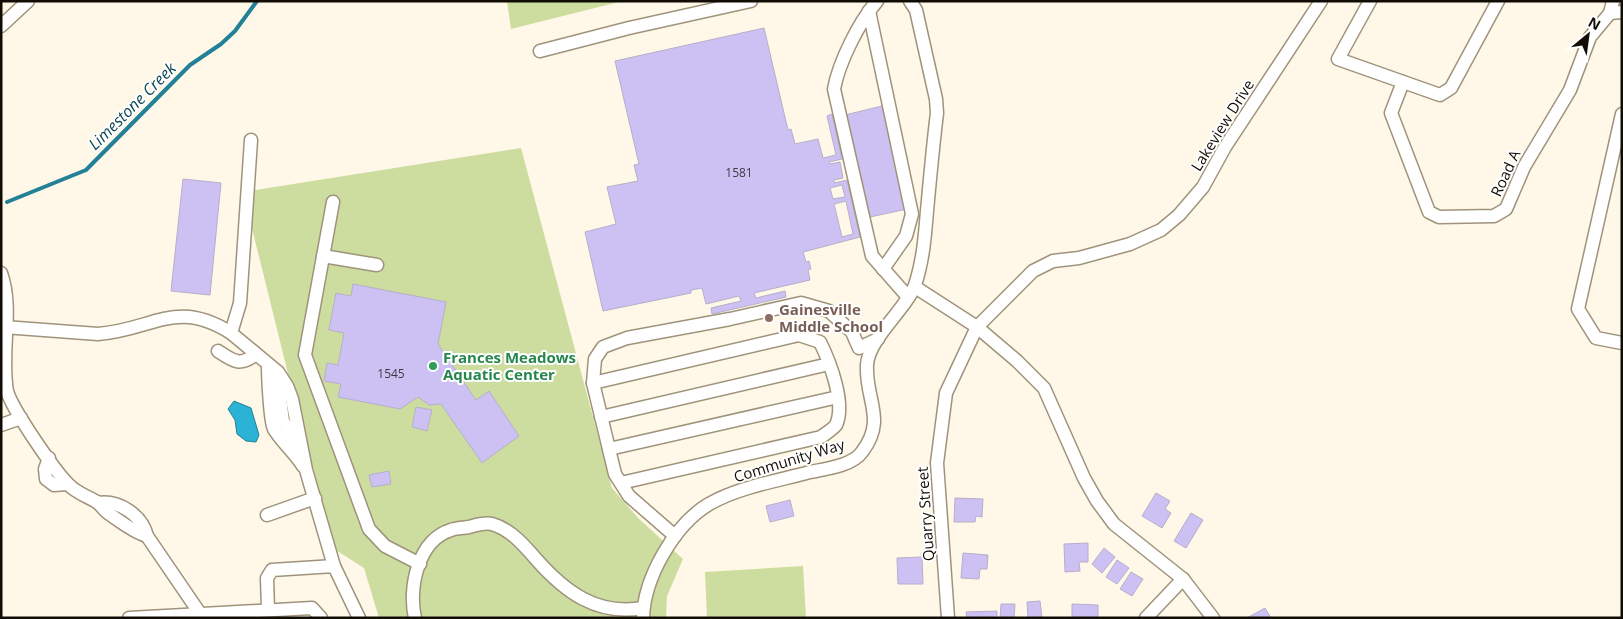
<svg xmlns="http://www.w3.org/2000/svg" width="1623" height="619" font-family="'Open Sans',sans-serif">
<rect width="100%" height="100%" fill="#fff7e7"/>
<g fill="#cddda0">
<polygon points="507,1 623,1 511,29"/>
<polygon points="521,148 612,488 638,518 683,559 667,596 666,618 379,618 364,568 331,547 243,192"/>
<polygon points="803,566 806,618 707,618 705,572"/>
</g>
<polygon fill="#2ab3d4" stroke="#228196" points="234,401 251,408 259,435 256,442 246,441 237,434 235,420 228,409"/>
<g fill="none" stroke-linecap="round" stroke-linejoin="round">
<polyline stroke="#228196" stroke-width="4" points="7,202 86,170 190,65 221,44 235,31 257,1"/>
</g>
<g fill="#cdc1f4" stroke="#b5afc9" fill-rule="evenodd">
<path d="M764 28 788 130 791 129 795 144 818 139 823 158 836 155 827 116 832 114 842 159 829 162 830 164 840 162 843 178 834 180V183L847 180 860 237 803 252 806 262 809 261 811 269 808 270 810 280 754 293 756 298 785 291 786 297 712 314 711 308 741 301 739 296 706 304 702 288 691 290V293L603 311 585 232 616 224 607 187 638 181 634 165 639 164 615 61ZM842 185 845 197 833 199 830 188ZM846 201 853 234 842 237 834 204Z"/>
<polygon points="882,106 907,209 870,217 845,115"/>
<polygon points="183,179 221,183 210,295 171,291"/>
<polygon points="353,284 446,302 438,344 476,400 489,391 519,436 482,463 441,404 429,405 418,397 400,409 338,397 341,384 324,381 327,363 338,365 344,333 329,330 336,293 351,296"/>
<polygon points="416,407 432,410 427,431 412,427"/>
<polygon points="389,471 391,484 372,487 369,475"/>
<polygon points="1156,493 1170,501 1165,509 1171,513 1162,528 1142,516"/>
<polygon points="955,498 983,499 982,517 976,516 975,522 954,522"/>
<polygon points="790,500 794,516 770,522 766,506"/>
<polygon points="1191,513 1203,520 1186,548 1174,541"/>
<polygon points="1088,543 1088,562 1079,562 1080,571 1065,572 1064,544"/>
<polygon points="1104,548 1115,557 1102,573 1092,564"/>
<polygon points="963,553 988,555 987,569 980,569 979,579 961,578"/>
<polygon points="922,557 923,584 898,584 897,558"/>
<polygon points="1117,560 1129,568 1117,584 1106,577"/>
<polygon points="1131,572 1143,579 1132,596 1120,589"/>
<polygon points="1040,601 1042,618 1028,618 1027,602"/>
<polygon points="1001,604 1015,604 1014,618 1000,618"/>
<polygon points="1072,604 1098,605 1098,618 1072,618"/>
<polygon points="1265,608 1271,618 1247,618"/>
<polygon points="997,611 997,618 967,618 966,612"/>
</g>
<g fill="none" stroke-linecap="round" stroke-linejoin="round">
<defs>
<g id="minor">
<path d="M877 1C859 22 839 62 834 89L872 256 908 297"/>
<polyline points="1370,1 1338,59 1440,95 1451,88 1498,1"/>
<polyline points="1613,1 1610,13 1622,12"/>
<polyline points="869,11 912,214 906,236 883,269"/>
<polyline points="1,26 28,1"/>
<polyline points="540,51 629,28 751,1"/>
<polyline points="1403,82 1391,113 1429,212 1439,217 1494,216 1506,209 1524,167 1570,90 1590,37 1610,13"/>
<polyline points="1622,114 1578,309 1596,338 1622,343"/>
<polyline points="333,202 305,355 369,529 385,546 420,564"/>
<polyline points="323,256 377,265"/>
<path d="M1 273C14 310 0 352 7 391 12 409 54 470 68 484 76 493 87 496 97 502 101 505 104 510 108 513 120 521 133 532 147 536"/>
<polyline points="915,287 977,327 1017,361 1044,388 1084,478 1097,501 1114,524 1183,579 1213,618"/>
<path d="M1 329 4 327 98 334C153 330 176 298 231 333L240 303 251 140"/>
<polyline points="231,333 278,372 287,386 292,399 306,470 334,566"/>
<path d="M218 351C233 361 240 367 256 354"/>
<path d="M268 365C268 376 270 422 274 429 282 442 295 453 303 466"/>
<polyline points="277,376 283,421 299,446"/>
<path d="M593 383 799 335 820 342C830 362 846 404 836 425 833 429 825 434 821 437L621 483"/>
<polyline points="601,417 829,364"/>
<polyline points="1,425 21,418"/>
<polyline points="609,449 838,397"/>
<polyline points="49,458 45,469 46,479 54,485 67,484"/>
<path d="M98 503C119 500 142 515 147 536L203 618"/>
<polyline points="267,515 315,498"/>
<polyline points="675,536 629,496 615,474 593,383 595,359 603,347 627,338 730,319 801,303 829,311 852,332 859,348 878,339"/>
<polyline points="268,610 267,578 272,570 334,566 359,618"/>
<polyline points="129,618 312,608 321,618"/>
<path d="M415 618C408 588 418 540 451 530 456 528 463 528 469 527 476 525 485 522 492 524 510 529 524 545 536 559 565 592 597 616 643 608"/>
<path d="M643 618C644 578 674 525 709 504 739 487 777 481 810 472 825 469 852 466 862 452 887 419 865 400 867 365 868 339 907 308 915 285 923 261 925 236 927 211 930 178 933 145 937 113L936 99 916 10 910 1"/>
<polyline points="948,618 937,463 946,393 977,327 1033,271 1053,261 1079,258 1130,244 1161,230 1179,215 1203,187 1225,147 1321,1"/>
<polyline points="1146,618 1183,579"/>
</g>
</defs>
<use href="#minor" stroke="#9f937b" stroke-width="15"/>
<use href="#minor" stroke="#fff" stroke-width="12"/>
</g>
<circle fill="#8d6e63" stroke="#fff" stroke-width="2" cx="769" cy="318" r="5"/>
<circle fill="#2e9e5b" stroke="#fff" stroke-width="2" cx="433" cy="366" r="5"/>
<g text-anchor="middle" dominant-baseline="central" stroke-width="4" stroke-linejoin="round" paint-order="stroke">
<g font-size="12" fill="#403a41">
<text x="739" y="172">1581</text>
<text x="391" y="373">1545</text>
</g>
<g font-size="15" fill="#110d05" stroke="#fff">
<text transform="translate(1222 125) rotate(-58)">Lakeview Drive</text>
<text transform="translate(1505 173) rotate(-65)">Road A</text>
<text transform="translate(789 460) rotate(-17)">Community Way</text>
<text transform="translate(925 514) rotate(-94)">Quarry Street</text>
</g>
<g font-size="15" font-weight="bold" fill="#785e54" stroke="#fff" text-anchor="start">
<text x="779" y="309">Gainesville<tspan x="779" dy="17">Middle School</tspan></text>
</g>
<g font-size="15" font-weight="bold" fill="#27864d" stroke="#fff" text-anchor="start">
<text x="443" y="357">Frances Meadows<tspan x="443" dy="17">Aquatic Center</tspan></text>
</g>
<g font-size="16" font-style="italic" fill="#0d4654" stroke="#fff">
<text transform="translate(132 106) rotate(-45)">Limestone Creek</text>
</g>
</g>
<rect width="1623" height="619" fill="none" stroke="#110d05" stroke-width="5"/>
<g transform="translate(1588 35) rotate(29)" stroke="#ffffff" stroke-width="4" paint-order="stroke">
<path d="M0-4L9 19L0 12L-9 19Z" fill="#110d05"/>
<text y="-8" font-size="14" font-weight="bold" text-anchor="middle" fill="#110d05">N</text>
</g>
</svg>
